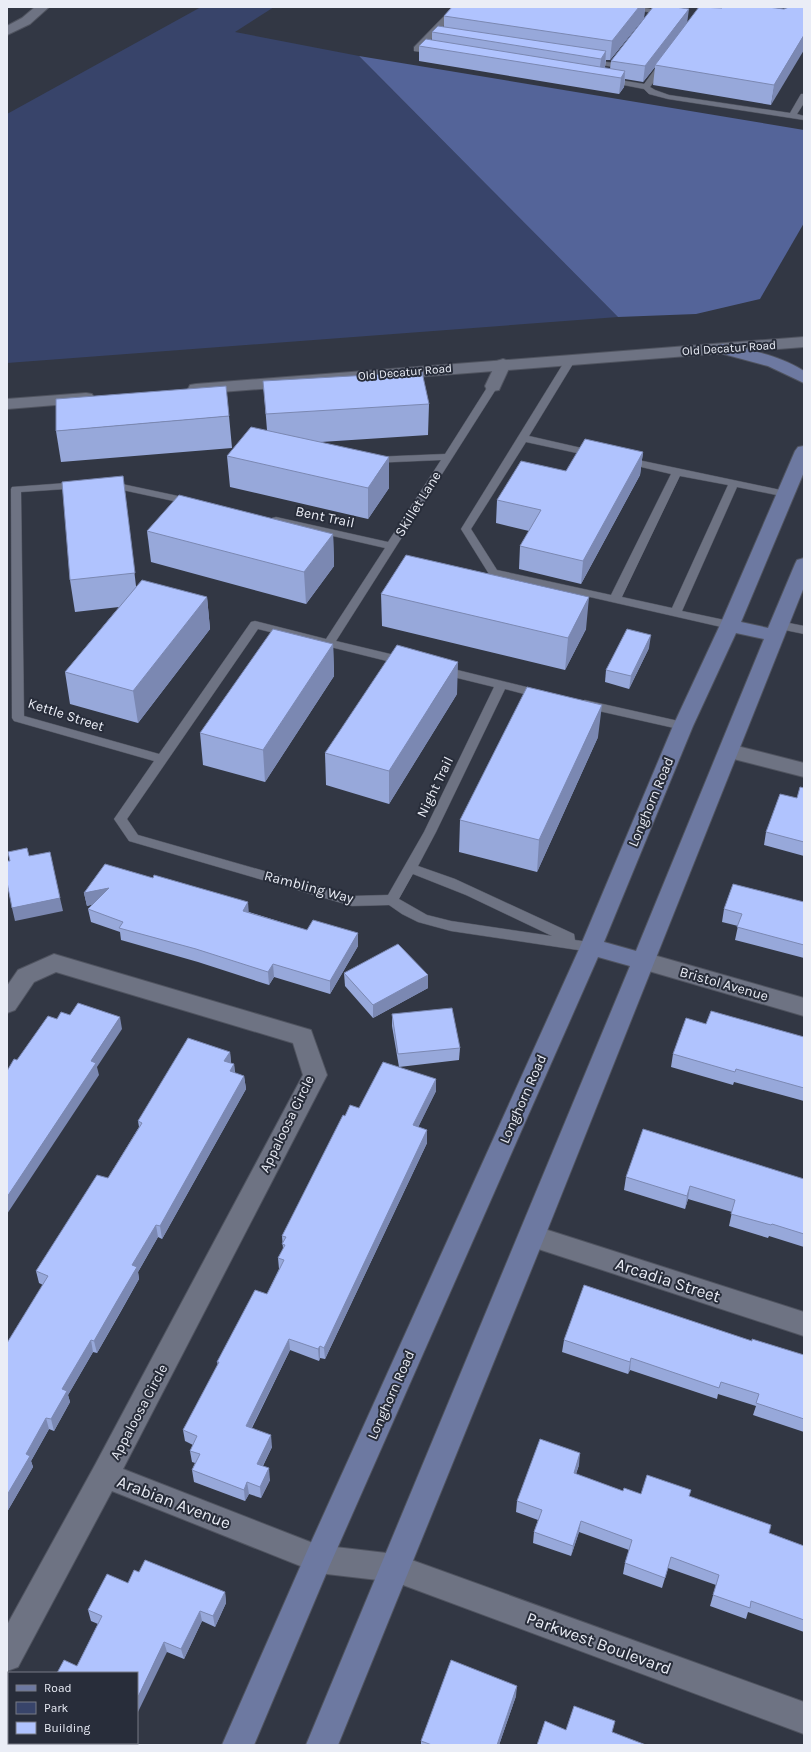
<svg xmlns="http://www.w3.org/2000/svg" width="811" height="1752" font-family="Karla,sans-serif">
<rect width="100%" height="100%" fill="#323744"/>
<polygon fill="#38446a" points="201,7 274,7 235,32 359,56 618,317 7,363 7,114"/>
<polygon fill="#546499" points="359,56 804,130 804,223 760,299 696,314 618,317"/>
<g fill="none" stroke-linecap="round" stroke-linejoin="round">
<defs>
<g id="service">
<polygon points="453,7 461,7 423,48 439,50 439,54 414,51 414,47"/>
<polygon points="621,7 641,7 659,11 655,13 625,9"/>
<polygon points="585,59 614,63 618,65 614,67 588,63 585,63"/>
<polygon points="661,61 668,63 650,87 655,90 669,95 790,113 801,94 804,94 804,103 797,114 804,116 804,120 668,99 649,94 644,89 608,82 604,80 608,78 644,84"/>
<path d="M571 356 576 359 529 436 599 452 600 454 595 457 526 442 471 529 497 570 611 595 671 474 620 462 619 460 620 458 624 457 790 492 791 494 786 497 737 487 682 611 734 622 736 625 734 628 730 629 489 574 461 529 566 359ZM680 476 728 485 672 608 622 597Z"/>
<path d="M493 383 498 386 336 641 411 659 413 662 411 665 407 666 258 629 127 819 138 835 352 896 388 895 424 832 494 687 437 673 435 670 437 667 441 666 547 692 549 695 543 699 505 689 436 832 418 866 455 879 574 934 575 940 596 943 598 947 596 951 591 952 451 931 418 922 402 914 389 905 352 906 129 841 114 819 154 761 14 721 12 718 11 489 12 487 80 482 85 485 80 488 21 492 24 716 159 754 251 622 255 621 326 639 385 548 272 522 271 520 272 518 276 517 388 542 441 460 372 463 367 460 372 457 445 454 488 386ZM413 874 466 895 552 936 451 921 427 915 399 899Z"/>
<polygon points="108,481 192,499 197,502 192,505 104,486 103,484"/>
<polygon points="779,621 804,626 804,634 775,628 773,625"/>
<polygon points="585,700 683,722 689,726 683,730 581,707 579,704"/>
</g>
<g id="minor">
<polygon points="35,7 49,7 30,24 7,35 7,26 22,18"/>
<polygon points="503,359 509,361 511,364 499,390 493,391 487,390 485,386 497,361"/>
<polygon points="729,744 804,763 804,777 722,756 719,751 722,746"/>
<polygon points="643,952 804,998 804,1016 635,967 632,961 635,955"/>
<polygon points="54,954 311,1030 327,1075 123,1469 318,1545 395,1554 804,1702 804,1734 395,1582 318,1573 112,1491 18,1667 7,1671 7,1625 95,1465 303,1075 293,1043 56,972 34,982 15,1010 7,1013 7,986 18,970"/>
<polygon points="532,1225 804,1312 804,1336 523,1244 519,1236 523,1228"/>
</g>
<g id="tertiary">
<polygon points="804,337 804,347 196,394 190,393 188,389 190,385 196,384"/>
<polygon points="86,393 92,394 94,398 92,402 7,409 7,399"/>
</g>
<g id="secondary">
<path d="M722 344C750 350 779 355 804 371V383L768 366 716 352 714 349 716 346Z"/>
<path d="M804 446V472L741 622 768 628 795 564 797 560 804 558V587L545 1236 338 1745H306L630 966 598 957 329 1567 254 1745H222L308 1549 580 947 673 726 720 625 795 451 798 447ZM736 633 764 639 636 951 604 942 693 726Z"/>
</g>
</defs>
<use href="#service" stroke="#505460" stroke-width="1"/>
<use href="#minor" stroke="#505460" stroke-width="2"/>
<use href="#tertiary" stroke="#505460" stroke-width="2"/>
<use href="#secondary" stroke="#505460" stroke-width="2"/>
<use href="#service" fill="#6e7383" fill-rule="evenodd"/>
<use href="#minor" fill="#6e7383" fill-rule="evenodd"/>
<use href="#tertiary" fill="#6e7383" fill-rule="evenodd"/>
<use href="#secondary" fill="#6d79a1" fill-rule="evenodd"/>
</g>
<g fill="#97a8da">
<polygon points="452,7 645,7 644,18 610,60 606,60 605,67 605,68 610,69 611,61 687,22 722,8 784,9 789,7 771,105 653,85 655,67 643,82 625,79 624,87 619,94 419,61 419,46 432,40 432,32 444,27 444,16"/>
<polygon points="263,381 429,404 428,435 321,442 389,488 368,519 230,487 227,456 267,430"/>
<polygon points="229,416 232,448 61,462 56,431"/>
<polygon points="643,452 640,475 581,584 519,569 520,546 529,531 496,523 497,500 566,471"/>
<polygon points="123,476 136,586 207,597 210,629 138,723 70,704 65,672 119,607 75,612 70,580"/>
<polygon points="147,531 333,534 334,566 306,604 151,562"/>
<polygon points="381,594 586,629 565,670 382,626"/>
<polygon points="333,644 334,676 265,782 203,765 200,733"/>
<polygon points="649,648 629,689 605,682 606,670"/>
<polygon points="457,694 389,804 326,785 325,753"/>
<polygon points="598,737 537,872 459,852 460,820"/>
<polygon points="804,788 804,856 764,845 766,832 797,798"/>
<polygon points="84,893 249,912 358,946 330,994 274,977 269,985 198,962 121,940 120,932 91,922 88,909 93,904 87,906"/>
<polygon points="804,902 804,958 735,940 738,926 722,922 724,909"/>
<polygon points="344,973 428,975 428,988 373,1018 345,986"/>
<polygon points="392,1014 460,1048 459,1060 399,1067 392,1026"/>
<polygon points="706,1024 804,1037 804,1101 734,1082 733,1085 671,1067 673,1054"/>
<polygon points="230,1052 231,1063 234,1064 235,1073 244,1076 246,1089 162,1239 158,1237 138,1272 139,1279 120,1313 97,1353 93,1352 68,1395 70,1402 54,1431 49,1429 31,1461 33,1467 7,1512 7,1343 43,1285 39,1283 36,1271 108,1178 139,1127 138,1121"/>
<polygon points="436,1079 436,1091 418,1127 427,1130 427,1143 325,1359 320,1358 319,1361 290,1350 252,1428 272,1447 263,1466 270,1480 261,1498 249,1494 245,1501 194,1482 192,1470 195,1463 192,1462 190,1451 193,1445 185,1441 183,1430 218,1365 217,1362 267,1294 279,1269 278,1258 283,1249 282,1236 345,1116 359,1108"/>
<polygon points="626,1177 804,1179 804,1247 769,1236 768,1238 729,1226 732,1212 688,1199 685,1209 624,1190"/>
<polygon points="564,1340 752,1341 804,1355 804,1432 753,1415 756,1406 718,1394 717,1399 630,1370 628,1374 562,1352"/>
<polygon points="579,1465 576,1474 623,1491 641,1494 689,1496 769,1533 804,1546 804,1632 748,1612 746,1619 710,1606 716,1585 668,1568 662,1588 623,1574 625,1563 629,1550 579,1532 571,1556 533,1543 534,1532 538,1520 516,1512 517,1501"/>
<polygon points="139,1572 225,1592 226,1603 215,1627 202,1621 184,1659 167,1652 77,1666 98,1624 91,1621 88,1610 128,1583"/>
<polygon points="516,1696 499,1745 421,1745 421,1741"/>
</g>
<g fill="#7b88b2">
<polygon points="639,7 645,7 644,18 610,60 612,41"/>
<polygon points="689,9 687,24 655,65 655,67 643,82 645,66"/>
<polygon points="804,35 804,50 771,105 774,85"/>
<polygon points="606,51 605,67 599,74 601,59"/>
<polygon points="625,71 624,87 619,94 621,78"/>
<polygon points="643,452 640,475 581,584 583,561"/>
<polygon points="389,457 389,488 368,519 368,488"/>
<polygon points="333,534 334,566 306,604 304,572"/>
<polygon points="207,597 210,629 138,723 133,691"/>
<polygon points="589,597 586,629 565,670 568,638"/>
<polygon points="651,635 649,648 629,689 631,676"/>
<polygon points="333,644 334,676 265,782 263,750"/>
<polygon points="458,662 457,694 389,804 389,771"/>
<polygon points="602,705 598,737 537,872 539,840"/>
<polygon points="109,888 111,900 87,906 84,893"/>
<polygon points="60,898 63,911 15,921 12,908"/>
<polygon points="248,902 249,915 243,911"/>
<polygon points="358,933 358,946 330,994 330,981"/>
<polygon points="273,964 274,977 269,985 268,972"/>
<polygon points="428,975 428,988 373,1018 373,1005"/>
<polygon points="120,1017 122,1029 97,1067 99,1075 7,1214 7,1197 91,1061"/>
<polygon points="230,1052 231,1064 224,1061"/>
<polygon points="234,1064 235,1077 230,1071"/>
<polygon points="244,1076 246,1089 162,1239 160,1226"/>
<polygon points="436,1079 436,1091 413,1138 413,1125"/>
<polygon points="427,1130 427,1143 325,1359 324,1348"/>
<polygon points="690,1186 688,1199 685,1209 687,1196"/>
<polygon points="156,1225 158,1237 138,1272 139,1279 97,1353 94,1341 132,1265"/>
<polygon points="289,1339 290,1350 247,1437 246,1426"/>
<polygon points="91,1340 93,1352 68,1395 70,1402 54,1431 51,1419 62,1389"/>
<polygon points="320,1346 320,1358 319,1361 318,1349"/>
<polygon points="631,1358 630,1370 628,1374 630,1362"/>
<polygon points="46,1418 49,1429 31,1461 33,1467 7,1512 7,1495 26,1454"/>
<polygon points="271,1435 272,1447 258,1475 257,1464"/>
<polygon points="580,1453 579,1465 572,1484 574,1473"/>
<polygon points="269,1468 270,1480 261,1498 260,1487"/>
<polygon points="247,1482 249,1494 245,1501 244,1490"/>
<polygon points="581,1521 579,1532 571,1556 573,1546"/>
<polygon points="225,1592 226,1603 215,1627 213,1616"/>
<polygon points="200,1611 202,1621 184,1659 181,1649"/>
<polygon points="164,1642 167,1652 137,1714 137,1699"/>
<polygon points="517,1686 516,1696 499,1745 497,1745"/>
<polygon points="102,1743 110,1743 109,1745 101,1745"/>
</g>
<g fill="#b0c3fe" stroke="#7b88b2">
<polygon points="452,7 639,7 612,41 444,16"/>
<polygon points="653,7 675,7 689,9 645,66 611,61"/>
<polygon points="699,7 722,8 723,7 768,7 784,9 789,7 804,7 804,35 774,85 655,65"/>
<polygon points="438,26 606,51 601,59 432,32"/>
<polygon points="426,39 625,71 621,78 419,46"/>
<polygon points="422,372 429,404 266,414 263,381"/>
<polygon points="226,386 229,416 56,431 56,399"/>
<polygon points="251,427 389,457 368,488 227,456"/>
<polygon points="585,439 643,452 583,561 520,546 541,510 497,500 521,461 566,471"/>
<polygon points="123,476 135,573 70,580 62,482"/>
<polygon points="179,495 333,534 304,572 147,531"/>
<polygon points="406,555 589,597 568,638 381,594"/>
<polygon points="142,580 207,597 133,691 65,672"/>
<polygon points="273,629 333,644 263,750 200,733"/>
<polygon points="627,629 651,635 631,676 606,670"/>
<polygon points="397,645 458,662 389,771 325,753"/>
<polygon points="527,687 602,705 539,840 460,820"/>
<polygon points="800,787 804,788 804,842 766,832 780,794 797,798"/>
<polygon points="27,848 29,856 50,852 60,898 12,908 7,882 7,861 10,861 8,852"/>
<polygon points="105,864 153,878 154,875 248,902 243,911 307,930 313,920 358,933 330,981 273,964 268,972 196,949 119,928 123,922 88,909 109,888 84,893"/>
<polygon points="733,884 804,902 804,945 737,927 742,914 724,909"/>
<polygon points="398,944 428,975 373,1005 344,973"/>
<polygon points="78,1003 120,1017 91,1061 96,1063 7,1197 7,1071 14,1059 17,1060 48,1016 57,1019 61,1012 70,1015"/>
<polygon points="452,1008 460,1048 398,1054 392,1014"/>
<polygon points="711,1011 804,1037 804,1088 736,1069 735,1072 673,1054 686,1018 706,1024"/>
<polygon points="188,1038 230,1052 224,1061 234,1064 230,1071 244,1076 160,1226 156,1225 132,1265 137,1267 117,1301 94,1341 91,1340 62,1389 67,1391 51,1419 46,1418 26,1454 30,1456 7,1495 7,1343 48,1276 36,1271 97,1175 108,1178 142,1123 138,1121"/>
<polygon points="383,1062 436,1079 413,1125 427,1130 324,1348 320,1346 318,1349 289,1339 246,1426 271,1435 257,1464 269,1468 260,1487 247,1482 244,1490 192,1470 200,1454 190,1451 197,1436 183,1430 219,1362 217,1362 255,1290 267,1294 284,1260 278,1258 285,1245 282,1244 286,1237 282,1236 343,1115 345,1116 350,1105 359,1108"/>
<polygon points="643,1129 804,1179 804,1234 772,1224 771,1225 731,1214 735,1200 690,1186 687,1196 626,1177"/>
<polygon points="584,1285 752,1341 752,1339 804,1355 804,1419 756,1403 759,1394 721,1382 719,1388 631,1358 630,1362 564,1340"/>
<polygon points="540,1439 580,1453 574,1473 623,1491 624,1488 641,1494 647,1475 691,1490 689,1496 771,1525 769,1533 804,1546 804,1620 751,1601 750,1608 713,1595 719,1575 671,1557 665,1578 625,1563 632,1540 581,1521 573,1546 534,1532 542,1510 517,1501"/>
<polygon points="145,1560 225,1592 213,1616 200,1611 181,1649 164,1642 137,1699 137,1673 57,1673 64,1660 77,1666 102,1616 88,1610 107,1574 128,1583 134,1570 139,1572"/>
<polygon points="451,1660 517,1686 497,1745 432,1745 421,1741"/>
<polygon points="574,1706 615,1721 612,1732 646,1745 537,1745 545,1721 566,1730"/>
<polygon points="33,1743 102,1743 101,1745 32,1745"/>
</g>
<g text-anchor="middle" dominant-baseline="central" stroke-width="4" stroke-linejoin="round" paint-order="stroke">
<g font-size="12" fill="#eaedf6" stroke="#282d3a">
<text transform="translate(729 348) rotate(-4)">Old Decatur Road</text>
<text transform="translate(405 372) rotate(-5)">Old Decatur Road</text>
</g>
<g font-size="14" fill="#eaedf6" stroke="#282d3a">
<text transform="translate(418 504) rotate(-58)">Skillet Lane</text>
<text transform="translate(325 517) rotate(12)">Bent Trail</text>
<text transform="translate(66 715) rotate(18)">Kettle Street</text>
<text transform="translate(435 787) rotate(-64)">Night Trail</text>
<text transform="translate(651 802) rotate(-67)">Longhorn Road</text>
<text transform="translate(309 887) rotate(15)">Rambling Way</text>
<text transform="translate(724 984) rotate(16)">Bristol Avenue</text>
<text transform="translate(523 1099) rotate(-66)">Longhorn Road</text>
<text transform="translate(287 1124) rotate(-64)">Appaloosa Circle</text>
<text transform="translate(391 1395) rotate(-66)">Longhorn Road</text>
<text transform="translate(139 1412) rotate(-62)">Appaloosa Circle</text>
</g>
<g font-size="17" fill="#eaedf6" stroke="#282d3a">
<text transform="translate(668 1280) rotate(18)">Arcadia Street</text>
<text transform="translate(174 1502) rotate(21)">Arabian Avenue</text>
<text transform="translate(599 1643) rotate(20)">Parkwest Boulevard</text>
</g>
</g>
<rect width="811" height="1752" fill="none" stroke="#eaedf6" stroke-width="16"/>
<rect x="8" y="1672" width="130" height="72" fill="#282d3a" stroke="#767a85"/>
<rect x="16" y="1685" width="20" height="6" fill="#6d79a1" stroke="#767a85"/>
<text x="44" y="1692" font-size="12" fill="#eaedf6">Road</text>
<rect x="16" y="1702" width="20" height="12" fill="#38446a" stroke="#767a85"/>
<text x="44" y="1712" font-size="12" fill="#eaedf6">Park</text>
<rect x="16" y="1722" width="20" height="12" fill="#b0c3fe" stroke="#767a85"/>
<text x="44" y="1732" font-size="12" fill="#eaedf6">Building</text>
</svg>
